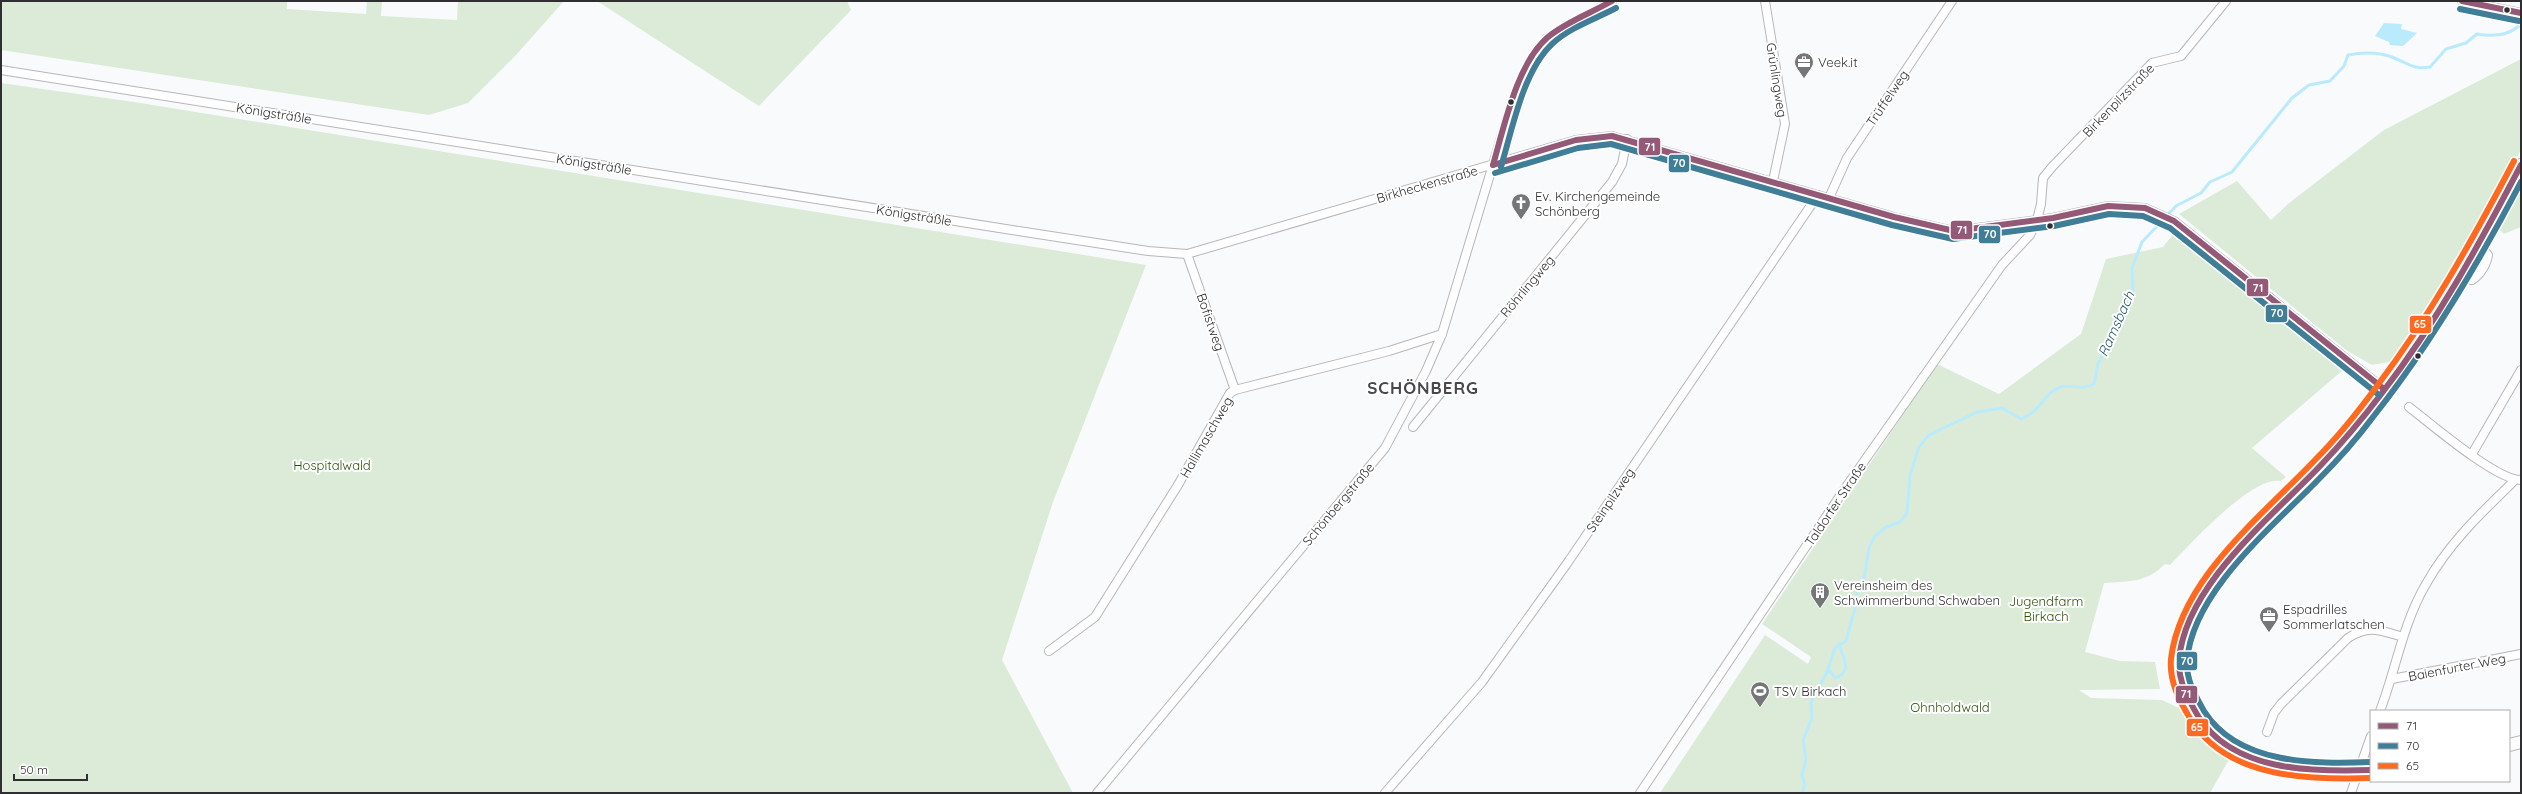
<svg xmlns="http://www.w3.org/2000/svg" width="2522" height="794" font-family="Quicksand,sans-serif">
<rect width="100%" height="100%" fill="#f8fafc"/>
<g fill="#dcebd7">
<polygon points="1,1 287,1 287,9 366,14 367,1 382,1 381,16 457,20 458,1 564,1 516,55 468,103 429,115 1,50"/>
<polygon points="597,1 847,1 851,10 759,106"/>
<polygon points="2521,59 2521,150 2449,284 2412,337 2389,362 2372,365 2346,350 2179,214 2237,181 2271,220 2289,203 2384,130"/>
<polygon points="1,83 134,102 1146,265 1053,502 1002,660 1073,793 1,793"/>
<polygon points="2521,189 2521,227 2504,234 2499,229"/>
<path d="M2175 232 2334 357 2343 370 2252 448 2286 477 2281 481C2252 475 2191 544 2170 565L2165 564C2146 583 2130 581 2104 583L2085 652 2120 661 2155 662 2160 689 2079 690 2091 698 2162 700 2185 711 2205 737 2231 756 2210 793H1660L1765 635 1808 664 1811 657 1762 624 1937 364 1999 394 2081 334 2106 259 2163 247Z"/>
</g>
<polygon fill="#baebfd" points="2384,23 2402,24 2401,29 2417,33 2403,46 2390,45 2389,42 2375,36"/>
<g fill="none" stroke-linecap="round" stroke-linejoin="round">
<g stroke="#baebfd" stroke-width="3">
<path d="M1827 672 1830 671 1835 678C1854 672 1842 656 1839 644"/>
<path d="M1802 793 1805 785 1802 775 1806 760 1803 740 1812 718 1811 702 1827 672 1835 648 1846 641 1856 605 1857 592 1864 579 1869 548 1875 536 1886 527 1900 522 1907 513 1910 475 1919 447 1929 435 1977 412 2002 408 2021 419C2041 412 2045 391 2061 387 2074 384 2080 391 2094 384L2098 364 2133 292 2132 268 2142 242 2176 206 2201 193 2210 182 2232 172 2292 98 2309 85 2330 81 2344 66 2348 55C2363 52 2378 52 2392 57 2407 63 2413 70 2430 67L2446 49 2466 43 2477 34C2493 37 2507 36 2519 26"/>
</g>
<defs>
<g id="minor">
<polyline points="1765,1 1785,124 1773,181"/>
<polyline points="2462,1 2521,13"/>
<polyline points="1,70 1012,230 1148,251 1187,254 1576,140 1612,136 1894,217 1954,231 2053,218 2108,206 2145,208 2174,221 2384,389"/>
<polyline points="1829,198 1847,158 1952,1"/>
<polyline points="1187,254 1235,390"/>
<path d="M2467 279 2472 280C2480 275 2487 264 2488 255L2484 250"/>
<path d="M2409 407C2431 424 2496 480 2521 480"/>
<polyline points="1413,427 1612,182 1622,164 1627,139"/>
<polyline points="2472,454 2521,370"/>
<polyline points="1049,651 1095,617 1178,485 1230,393 1235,390 1389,351 1442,334"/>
<polyline points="2392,679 2521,654"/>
<path d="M2380 711C2396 669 2403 623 2426 584 2449 543 2481 513 2515 480"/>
<path d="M2267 732 2274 713 2281 704 2348 638C2370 624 2381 631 2403 637"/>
<polyline points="1097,793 1385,448 1426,371 1442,334 1510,108 1529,63 1547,38 1612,1"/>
<polyline points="1385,793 1482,682 1566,565 1818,195"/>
<polyline points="1640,793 1846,487 2002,265 2030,235 2037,220 2041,204 2043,178 2052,167 2152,63 2181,56 2226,1"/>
<polyline points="2351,793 2371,736"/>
</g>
<g id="secondary">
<polyline points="2509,745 2521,742"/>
<path d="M2371 770C2311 773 2246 771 2203 724 2130 643 2242 547 2294 493 2317 470 2341 446 2361 420 2425 341 2474 255 2521 165"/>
</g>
</defs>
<use href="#minor" stroke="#b7b7b9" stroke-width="10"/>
<use href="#secondary" stroke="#b7b7b9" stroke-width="14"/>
<use href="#minor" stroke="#fefeff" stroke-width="8"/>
<use href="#secondary" stroke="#fefeff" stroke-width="12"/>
<defs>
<g id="bus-1">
<polyline points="2462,1 2521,13"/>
<polyline points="1493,165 1576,140 1612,136 1894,217 1954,231 2053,218 2108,206 2145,208 2174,221 2384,389"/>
<path d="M1493 165C1504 127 1517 63 1548 37 1566 22 1591 13 1612 1"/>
<path d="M2371 770C2313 772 2233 772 2198 716 2188 699 2178 681 2179 660 2185 585 2272 517 2321 465 2343 442 2363 418 2382 393 2437 322 2480 243 2521 165"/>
</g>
<g id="bus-2">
<polyline points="2460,9 2519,21"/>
<path d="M1501 167C1512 130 1523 71 1552 44 1569 28 1595 19 1616 8"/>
<polyline points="1495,173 1578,148 1611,144 1892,225 1953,239 2054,226 2109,214 2143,216 2170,228 2379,395"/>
<path d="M2371 762C2315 764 2238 765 2204 711 2195 695 2186 680 2187 661 2192 593 2271 528 2316 482 2336 462 2356 440 2373 417 2431 344 2478 264 2521 182"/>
</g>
<path id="bus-3" d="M2371 778C2310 780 2228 779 2191 720 2180 702 2169 682 2171 659 2180 579 2263 515 2315 460 2338 437 2358 412 2377 386 2430 316 2473 239 2514 161"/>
</defs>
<use href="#bus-1" stroke="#fff" stroke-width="9"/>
<use href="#bus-2" stroke="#fff" stroke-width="9"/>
<use href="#bus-3" stroke="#fff" stroke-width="9"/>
<use href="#bus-1" stroke="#945977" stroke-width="6"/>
<use href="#bus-2" stroke="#407e98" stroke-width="6"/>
<use href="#bus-3" stroke="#ff6a20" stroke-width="6"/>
</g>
<defs>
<symbol id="office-pin" viewBox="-11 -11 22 30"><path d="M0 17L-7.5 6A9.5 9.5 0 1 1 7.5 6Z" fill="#757678" stroke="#fff"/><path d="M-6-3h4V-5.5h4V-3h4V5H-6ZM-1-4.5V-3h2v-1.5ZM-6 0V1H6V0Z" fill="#fff"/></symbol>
<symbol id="church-pin" viewBox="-11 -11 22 30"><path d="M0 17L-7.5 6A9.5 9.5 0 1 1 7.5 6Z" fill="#757678" stroke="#fff"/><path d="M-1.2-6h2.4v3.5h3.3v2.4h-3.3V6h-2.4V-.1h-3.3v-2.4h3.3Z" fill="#fff"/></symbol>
<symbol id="building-pin" viewBox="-11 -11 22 30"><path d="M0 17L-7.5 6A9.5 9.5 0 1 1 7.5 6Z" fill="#757678" stroke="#fff"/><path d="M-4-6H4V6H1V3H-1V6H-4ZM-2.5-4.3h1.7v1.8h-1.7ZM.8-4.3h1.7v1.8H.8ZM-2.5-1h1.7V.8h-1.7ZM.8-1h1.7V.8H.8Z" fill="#fff"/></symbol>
<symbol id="stadium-pin" viewBox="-11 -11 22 30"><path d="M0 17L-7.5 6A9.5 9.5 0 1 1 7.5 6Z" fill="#757678" stroke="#fff"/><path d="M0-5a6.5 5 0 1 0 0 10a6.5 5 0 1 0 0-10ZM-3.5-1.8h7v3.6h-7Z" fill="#fff"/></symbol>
</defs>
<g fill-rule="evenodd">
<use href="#office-pin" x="1793" y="51" width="22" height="30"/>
<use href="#church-pin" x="1510" y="192" width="22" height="30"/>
<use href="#building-pin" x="1809" y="581" width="22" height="30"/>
<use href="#office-pin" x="2258" y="605" width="22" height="30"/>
<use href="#stadium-pin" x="1749" y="680" width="22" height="30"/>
</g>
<g fill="#2f2f31" stroke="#fff" stroke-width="1.5">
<circle cx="2507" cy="10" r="3.5"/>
<circle cx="1511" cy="102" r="3.5"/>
<circle cx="2050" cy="226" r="3.5"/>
<circle cx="2418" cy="356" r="3.5"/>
</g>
<g text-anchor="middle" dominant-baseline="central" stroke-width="4" stroke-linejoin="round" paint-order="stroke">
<g font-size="13" fill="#2f2f31" stroke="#fff" text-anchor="start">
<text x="1818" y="62">Veek.it</text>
<text x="1535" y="196">Ev. Kirchengemeinde<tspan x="1535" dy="15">Schönberg</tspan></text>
<text x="1834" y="585">Vereinsheim des<tspan x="1834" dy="15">Schwimmerbund Schwaben</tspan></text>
<text x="2283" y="609">Espadrilles<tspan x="2283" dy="15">Sommerlatschen</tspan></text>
<text x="1774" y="691">TSV Birkach</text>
</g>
<g font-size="13" fill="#2f2f31" stroke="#fff">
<text transform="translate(1777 80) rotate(81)">Grünlingweg</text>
<text transform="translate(1887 98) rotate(-56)">Trüffelweg</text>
<text transform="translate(2118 100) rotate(-46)">Birkenpilzstraße</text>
<text transform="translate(274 113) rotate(9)">Königsträßle</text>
<text transform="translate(594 164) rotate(9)">Königsträßle</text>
<text transform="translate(1427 184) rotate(-16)">Birkheckenstraße</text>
<text transform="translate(914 215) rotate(9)">Königsträßle</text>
<text transform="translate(1527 286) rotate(-50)">Röhrlingweg</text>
<text transform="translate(1211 322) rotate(71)">Bofistweg</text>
<text transform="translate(1206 437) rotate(-60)">Hallimaschweg</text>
<text transform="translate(1610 500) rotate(-56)">Steinpilzweg</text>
<text transform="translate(1338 504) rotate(-50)">Schönbergstraße</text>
<text transform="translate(1835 504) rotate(-56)">Taldorfer Straße</text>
<text transform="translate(2457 667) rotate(-11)">Baienfurter Weg</text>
</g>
<g font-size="13" fill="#2b5109" stroke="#fff">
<text x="332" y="465">Hospitalwald</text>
<text x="2046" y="601">Jugendfarm<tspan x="2046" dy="15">Birkach</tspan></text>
<text x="1950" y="707">Ohnholdwald</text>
</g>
<g font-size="14" font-style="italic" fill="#22586a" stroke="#fff">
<text transform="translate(2116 324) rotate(-66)">Ramsbach</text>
</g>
<g font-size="17" font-weight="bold" letter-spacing="1" fill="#47484b" stroke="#fff">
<text x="1423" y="387">SCHÖNBERG</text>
</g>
</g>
<g stroke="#fff" stroke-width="1.5">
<rect x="1638" y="137" width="23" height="19" rx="4" fill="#945977"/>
<rect x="1668" y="154" width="22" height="19" rx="4" fill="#407e98"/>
<rect x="1950" y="220" width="23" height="20" rx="4" fill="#945977"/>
<rect x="1978" y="225" width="23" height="19" rx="4" fill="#407e98"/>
<rect x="2246" y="278" width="23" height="19" rx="4" fill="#945977"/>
<rect x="2265" y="304" width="23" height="19" rx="4" fill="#407e98"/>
<rect x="2409" y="315" width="23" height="19" rx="4" fill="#ff6a20"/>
<rect x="2176" y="651" width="22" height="20" rx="4" fill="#407e98"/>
<rect x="2175" y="685" width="23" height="19" rx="4" fill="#945977"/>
<rect x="2186" y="718" width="23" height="19" rx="4" fill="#ff6a20"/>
</g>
<g font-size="11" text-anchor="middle" font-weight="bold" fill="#fff">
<text x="1650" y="151">71</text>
<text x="1679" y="167">70</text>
<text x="1962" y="234">71</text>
<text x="1990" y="238">70</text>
<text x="2258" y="292">71</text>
<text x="2277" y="317">70</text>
<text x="2420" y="328">65</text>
<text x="2187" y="665">70</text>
<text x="2186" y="698">71</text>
<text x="2197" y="731">65</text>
</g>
<rect width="2522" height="794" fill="none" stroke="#2f2f31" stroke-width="4"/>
<rect x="2370" y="710" width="140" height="72" fill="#ffffff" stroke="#acacad"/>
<rect x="2378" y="723" width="20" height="6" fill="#945977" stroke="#acacad"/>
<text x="2406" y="730" font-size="12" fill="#2f2f31">71</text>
<rect x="2378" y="743" width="20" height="6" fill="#407e98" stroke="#acacad"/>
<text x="2406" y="750" font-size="12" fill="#2f2f31">70</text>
<rect x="2378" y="763" width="20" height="6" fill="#ff6a20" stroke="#acacad"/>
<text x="2406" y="770" font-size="12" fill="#2f2f31">65</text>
<path d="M14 774v6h73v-6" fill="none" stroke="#2f2f31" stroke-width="2"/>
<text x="20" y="774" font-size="12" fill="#2f2f31" stroke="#ffffff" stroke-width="3" paint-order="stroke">50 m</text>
</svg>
